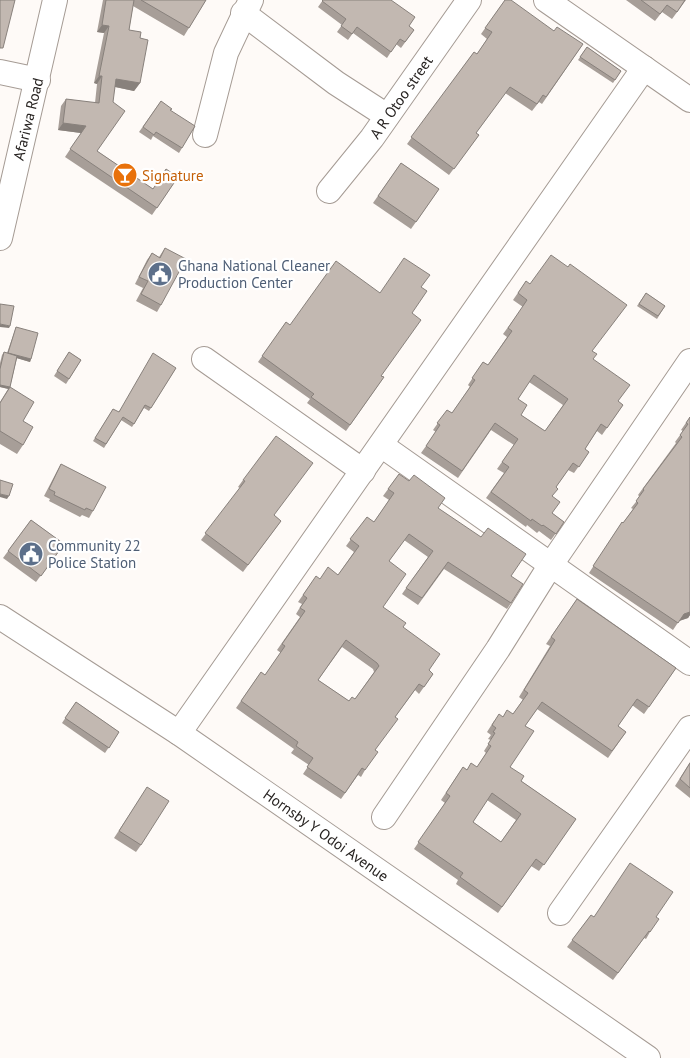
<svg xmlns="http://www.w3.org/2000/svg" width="690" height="1058" font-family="'PT Sans',sans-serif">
<rect width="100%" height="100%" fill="#fefaf7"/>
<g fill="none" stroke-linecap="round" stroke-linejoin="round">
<defs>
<g id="minor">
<polyline points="546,0 690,100"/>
<polyline points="243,13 336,83 387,116"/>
<polyline points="0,72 38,80"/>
<polyline points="205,135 226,53 251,0"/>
<polyline points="329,191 372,138 469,0"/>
<polyline points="0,238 55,0"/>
<polyline points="204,359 363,471"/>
<polyline points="381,445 690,663"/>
<polyline points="0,617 179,733 648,1058"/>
<polyline points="179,733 644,68"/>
<polyline points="384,817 498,649 550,566 690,361"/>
<polyline points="560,913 690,728"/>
</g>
</defs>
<use href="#minor" stroke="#a59b94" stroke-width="26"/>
<use href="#minor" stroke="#fff" stroke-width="24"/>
</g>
<g fill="#a79e98" fill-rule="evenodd">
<polygon points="103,0 206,0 184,36 133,6 129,30 140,38 140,83 134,91 115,87 97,151 153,189 178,177 152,215 65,157 81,133 58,130 61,106 66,99 95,103 97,84 94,83 104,33 97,32"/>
<polygon points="323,0 409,26 414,30 401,48 396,44 387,58 353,33 348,40 337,32 342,25 318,7"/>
<polygon points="505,0 554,31 583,44 542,104 539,102 532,111 505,93 476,133 479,135 449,175 407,144 474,52 477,54 487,39 481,34"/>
<polygon points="626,0 686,0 672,19 662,12 655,21"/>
<polygon points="587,47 621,71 613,83 578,60"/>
<polygon points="161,101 170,110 182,148 179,153 153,136 151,140 139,132"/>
<polygon points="401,163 439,189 411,229 373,203"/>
<polygon points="165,248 161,305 157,312 136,301 143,288 135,284 147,260 152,253 159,257"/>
<path d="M526 281 592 351 593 359 618 401 623 405 602 435 597 431 585 449 589 452 574 473 568 470 556 487 552 497V513L564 522 551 540 539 531 537 533 527 525 526 527 486 498 504 473 497 469 514 445 491 430 458 478 421 453 436 432 433 430 447 410 452 413 470 387 468 385 483 362 488 365 507 337 503 334 523 307 513 300ZM529 382 563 405 545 431 521 415 518 399Z"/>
<polygon points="421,287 412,313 381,376 384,377 346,431 307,403 310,399 258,362 286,322 290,325 380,293"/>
<polygon points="646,293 665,306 657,319 637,306"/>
<polygon points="16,327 31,359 30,362 17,358 10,387 23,421 23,445 17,454 0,444 0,402 8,389 0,387 0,363 2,355 4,352 7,353 15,330"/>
<polygon points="69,352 81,360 66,384 54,376"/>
<polygon points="176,368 149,411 144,408 132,427 121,420 104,448 93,441 113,409 118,412"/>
<polygon points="690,417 690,615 688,618 679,621 673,630 589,573 622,522 623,523 633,509 631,508 640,497 638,495 676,443 675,442 683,431 681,430"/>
<polygon points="61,464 93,511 89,518 82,515 80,517 49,501 50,499 44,496 57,471"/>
<path d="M399 474 438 508 511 576V603L507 609 444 569 418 605 402 594 428 557 404 540 389 561 383 607 403 627 429 670 433 674 419 694 415 690 395 717 375 750 365 770 361 777 358 775 341 799 303 774 309 765 291 753 294 749 236 708 261 672 265 675 281 653 277 650 300 617 296 614 302 604 298 602 312 582 320 579 338 575 354 552 346 546 367 517 374 522 389 500 383 496ZM342 647 373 669 374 672 355 699 349 701 318 680Z"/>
<polygon points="243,480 274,515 281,521 243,572 201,540 240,488 238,487"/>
<polygon points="31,520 64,544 36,582 3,558"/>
<path d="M577 599 676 668 644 714 632 705 618 726 626 732 608 758 537 709 525 726 510 767 521 781 576 819 539 871 531 866 498 913 456 884 458 880 414 849 445 803 441 800 463 767 467 770 477 767 486 753 484 751 491 740 488 739 491 735 487 732 494 721 503 717 513 714 523 700 519 697 550 646 546 644ZM487 800 516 820 501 842 473 822Z"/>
<polygon points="76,702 119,732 105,753 62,723"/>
<polygon points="690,762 690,798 675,786"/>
<polygon points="143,794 141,845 136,852 114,838"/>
<polygon points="591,915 593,917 656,917 650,932 646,939 644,938 613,980 567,947"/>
</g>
<g fill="#88817c">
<polygon points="102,25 109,26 104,33 97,32"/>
<polygon points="99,76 102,76 97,84 94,83"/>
<polygon points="116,79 140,83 134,91 111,86"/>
<polygon points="63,123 86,126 81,133 58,130"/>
<polygon points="0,324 10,326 9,328 0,327"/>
<polygon points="8,353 31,359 30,362 6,355"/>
<polygon points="0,385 10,387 9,389 0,387"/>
<polygon points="0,494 9,496 7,499 0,497"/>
<polygon points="690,612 690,615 688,618 679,621 684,614"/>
</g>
<g fill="#c2b8b1" stroke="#88817c" fill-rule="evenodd">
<polygon points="0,0 15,0 3,48 0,48"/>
<polygon points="106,0 134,0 129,30 141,32 140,38 148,40 140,83 116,79 113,102 125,111 97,151 153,189 166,169 178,177 157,208 70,149 86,126 63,123 66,99 99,103 102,76 99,76 109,26 102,25"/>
<polygon points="141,0 206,0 189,28"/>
<polygon points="323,0 391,0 415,17 409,26 414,30 405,42 400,39 391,52 357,27 352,34 341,26 346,19 322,1"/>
<polygon points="505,0 511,0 554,31 557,27 583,44 546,97 543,95 537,104 510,87 476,133 479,135 454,169 411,137 474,52 477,54 492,32 485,28"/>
<polygon points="641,0 685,0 677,12 667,5 660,14"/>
<polygon points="587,47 621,71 615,80 580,57"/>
<polygon points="161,101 172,109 170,110 195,126 182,148 156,132 154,135 143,127"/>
<polygon points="401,163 439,189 416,222 378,196"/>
<polygon points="165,248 186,259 161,305 141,294 148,281 139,277 152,253 160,258"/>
<path d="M551 255 568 267 570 264 627 305 592 351 597 354 593 359 630 385 618 401 623 405 607 428 601 424 585 449 589 452 579 467 573 463 556 487 558 489 552 496 560 502 552 513 564 522 556 534 543 525 542 526 532 519 531 521 491 492 509 467 502 462 518 439 495 423 462 471 426 446 440 425 437 423 447 410 452 413 475 380 472 378 483 362 488 365 512 331 508 328 527 300 518 293 526 281 530 284ZM534 375 568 399 545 431 521 415 527 405 518 399Z"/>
<polygon points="404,258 430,275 421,287 427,291 412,313 421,320 381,376 384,377 350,425 311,397 314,394 262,356 286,322 290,325 336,261 380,293"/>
<polygon points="646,293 665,306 658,316 639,304"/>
<polygon points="0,304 14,306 10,326 0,324"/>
<polygon points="16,327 38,333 31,359 8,353"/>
<polygon points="4,352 17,356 10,387 0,385 0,369"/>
<polygon points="69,352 81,360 69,379 57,371"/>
<polygon points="153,353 176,368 151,408 145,405 134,424 123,417 106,444 95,438 113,409 119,412"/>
<polygon points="10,387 34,402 23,421 33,427 23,445 0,431 0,403"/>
<polygon points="690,417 690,612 684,614 678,623 593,566 622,522 623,523 638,503 636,501 644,490 643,489 682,437 680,435 688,424 686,423"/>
<polygon points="276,436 313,463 274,515 281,521 248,565 205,533 245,481 243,480"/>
<polygon points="61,464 106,487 93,511 86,508 85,510 54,495 55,492 49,489"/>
<path d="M399 474 409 481 414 475 445 498 438 508 481 537 488 528 526 554 511 576 523 584 511 603 448 562 422 598 406 588 433 551 409 534 389 561 406 574 383 607 406 623 403 627 440 654 429 670 433 674 424 687 419 684 395 717 398 719 375 750 378 752 365 770 362 768 345 793 307 767 313 758 296 746 298 742 241 701 261 672 265 675 285 646 282 644 305 611 300 608 307 598 303 595 316 576 320 579 328 567 338 575 359 546 350 539 367 517 374 522 394 493 388 489ZM346 640 377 663 379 666 355 699 352 697 349 701 318 680Z"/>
<polygon points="0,480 13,484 9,496 0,494"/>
<polygon points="31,520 64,544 41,576 8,551"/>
<path d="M577 599 676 668 649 707 637 699 618 726 626 732 612 751 542 702 525 726 534 731 510 767 524 776 521 781 576 819 544 865 536 859 502 907 460 877 463 873 418 842 450 796 446 793 463 767 467 770 471 763 477 767 491 746 488 744 495 733 493 732 496 728 492 725 499 714 503 717 507 710 513 714 528 693 524 690 555 640 551 637ZM492 793 521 814 501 842 473 822Z"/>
<polygon points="76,702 119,732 109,748 65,718"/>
<polygon points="690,763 690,788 680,779"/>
<polygon points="147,787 169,801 141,845 119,831"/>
<polygon points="630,863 673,892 656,917 659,919 650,932 649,931 618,973 572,940 591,915 594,917"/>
</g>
<defs>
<symbol id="bar-disc" viewBox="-11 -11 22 22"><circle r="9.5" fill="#e8710a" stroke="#fff"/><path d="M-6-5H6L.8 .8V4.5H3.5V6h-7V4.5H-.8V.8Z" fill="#fff"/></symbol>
<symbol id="civic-disc" viewBox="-11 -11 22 22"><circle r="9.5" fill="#5c6f8a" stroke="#fff"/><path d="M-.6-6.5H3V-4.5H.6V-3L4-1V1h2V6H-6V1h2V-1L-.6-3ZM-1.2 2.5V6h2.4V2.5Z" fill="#fff"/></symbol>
</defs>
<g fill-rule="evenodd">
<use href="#bar-disc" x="111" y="161" width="28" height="28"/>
<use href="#civic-disc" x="146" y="260" width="28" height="28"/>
<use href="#civic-disc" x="17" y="540" width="28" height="28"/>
</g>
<g text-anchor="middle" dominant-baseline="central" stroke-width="4.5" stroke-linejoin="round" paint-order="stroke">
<g font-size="15" fill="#272321" stroke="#fff">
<text transform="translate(401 97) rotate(-55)">A R Otoo street</text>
<text transform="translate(28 119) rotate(-76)">Afariwa Road</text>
<text transform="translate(326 835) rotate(35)">Hornsby Y Odoi Avenue</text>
</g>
<g font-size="15" fill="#c56008" stroke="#fff" text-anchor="start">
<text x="142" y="175">Signature</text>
</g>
<g font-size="15" fill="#4e5e75" stroke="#fff" text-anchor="start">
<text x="178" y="265">Ghana National Cleaner<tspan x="178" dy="17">Production Center</tspan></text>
<text x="48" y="545">Community 22<tspan x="48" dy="17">Police Station</tspan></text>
</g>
</g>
</svg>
